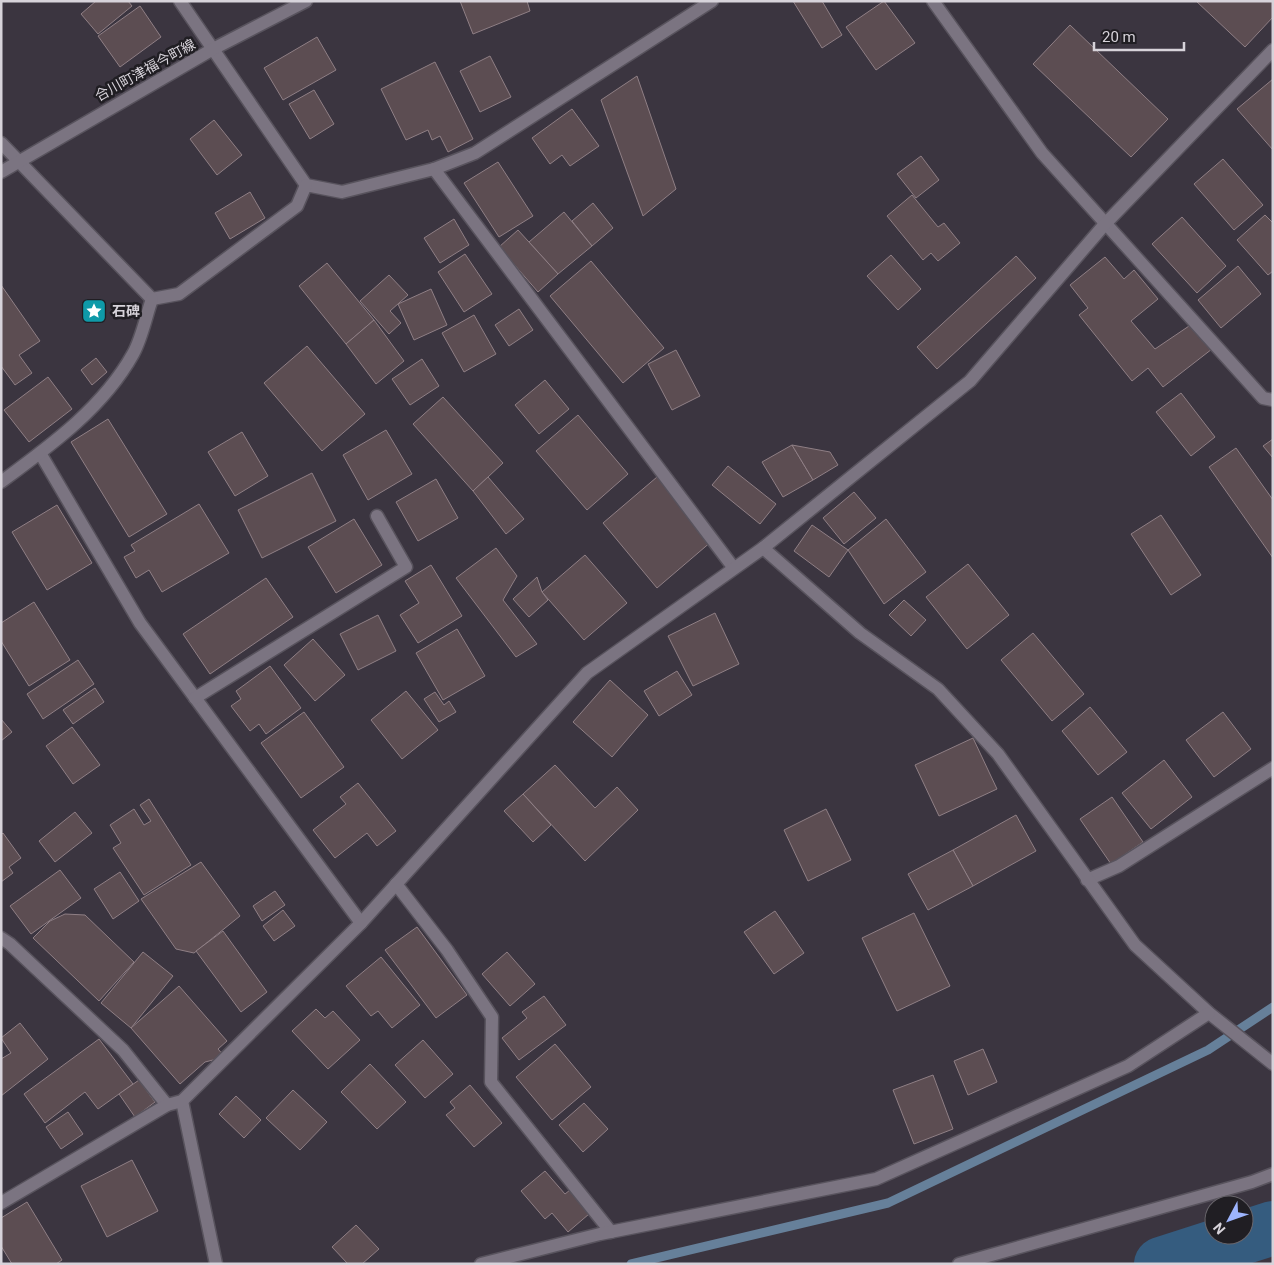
<svg xmlns="http://www.w3.org/2000/svg" width="1274" height="1265" font-family="Roboto,'Noto Sans JP',sans-serif">
<rect width="100%" height="100%" fill="#3b3540"/>
<g fill="none" stroke-linecap="round" stroke-linejoin="round">
<polyline stroke="#66809a" stroke-width="9" points="631,1264 888,1203 1208,1050 1273,1007"/>
<polyline stroke="#355c7f" stroke-width="54" points="1161,1264 1273,1228"/>
</g>
<g fill="#5c4d52" stroke="#8f7f85">
<polygon points="96,1 128,1 132,6 98,34 81,14"/>
<polygon points="460,1 527,1 530,11 473,34"/>
<polygon points="793,1 822,1 842,35 822,48"/>
<polygon points="884,1 915,43 876,70 846,27"/>
<polygon points="1196,1 1273,1 1273,17 1245,47"/>
<polygon points="140,6 161,37 120,67 98,36"/>
<polygon points="1070,25 1168,119 1131,157 1033,64"/>
<polygon points="317,37 336,70 283,100 264,68"/>
<polygon points="490,56 511,97 480,112 460,71"/>
<polygon points="435,62 473,139 448,152 440,136 432,140 428,130 406,140 381,89"/>
<polygon points="637,76 676,189 643,216 601,100"/>
<polygon points="1273,79 1273,150 1237,109"/>
<polygon points="314,90 334,124 310,139 289,104"/>
<polygon points="572,109 599,146 570,166 562,155 550,164 532,138"/>
<polygon points="214,120 242,155 217,175 190,139"/>
<polygon points="921,156 939,180 916,198 897,174"/>
<polygon points="1223,159 1263,205 1234,230 1194,184"/>
<polygon points="498,162 533,216 499,237 464,183"/>
<polygon points="250,192 265,218 230,239 215,213"/>
<polygon points="912,195 938,227 944,223 960,243 938,261 931,253 923,260 887,216"/>
<polygon points="593,203 613,228 592,246 572,221"/>
<polygon points="564,212 592,246 558,274 529,242"/>
<polygon points="1265,215 1273,223 1273,271 1268,275 1237,240"/>
<polygon points="1182,217 1226,266 1197,293 1152,244"/>
<polygon points="454,219 469,245 440,263 424,238"/>
<polygon points="518,230 558,274 538,292 499,247"/>
<polygon points="465,254 492,294 464,312 438,272"/>
<polygon points="891,255 921,289 898,310 867,276"/>
<polygon points="1016,256 1036,278 937,369 917,347"/>
<polygon points="1105,257 1124,279 1134,270 1158,299 1131,321 1155,349 1192,324 1212,349 1163,387 1148,368 1132,381 1079,315 1088,308 1070,285"/>
<polygon points="591,261 664,348 623,383 550,296"/>
<polygon points="327,263 374,320 346,344 299,286"/>
<polygon points="1238,266 1261,294 1221,328 1198,300"/>
<polygon points="389,275 408,295 390,311 401,323 389,334 360,301"/>
<polygon points="1,285 40,341 19,355 32,373 15,385 1,366"/>
<polygon points="431,289 447,325 414,340 398,304"/>
<polygon points="519,309 533,330 509,346 495,325"/>
<polygon points="474,315 496,354 464,372 442,333"/>
<polygon points="374,320 404,361 376,384 346,344"/>
<polygon points="307,346 365,414 322,451 264,383"/>
<polygon points="676,350 700,396 672,410 648,364"/>
<polygon points="96,358 107,372 92,385 81,370"/>
<polygon points="422,359 439,386 410,405 392,379"/>
<polygon points="48,377 72,409 29,442 4,410"/>
<polygon points="545,380 569,409 539,434 515,405"/>
<polygon points="1181,393 1215,437 1191,456 1156,412"/>
<polygon points="443,397 503,463 473,491 413,424"/>
<polygon points="578,415 628,474 587,510 536,451"/>
<polygon points="108,419 167,514 129,537 71,442"/>
<polygon points="386,430 412,474 368,500 343,455"/>
<polygon points="242,432 268,476 235,496 208,452"/>
<polygon points="1273,439 1273,458 1263,446"/>
<polygon points="792,445 813,480 783,497 762,462"/>
<polygon points="792,445 830,452 838,465 813,480"/>
<polygon points="1236,448 1273,500 1273,558 1209,467"/>
<polygon points="728,466 776,504 760,524 712,485"/>
<polygon points="312,473 336,521 262,558 238,510"/>
<polygon points="488,477 524,519 506,534 473,491"/>
<polygon points="657,477 712,541 657,588 603,523"/>
<polygon points="436,479 458,518 418,541 396,502"/>
<polygon points="854,492 876,518 844,544 823,518"/>
<polygon points="199,504 229,553 162,592 149,570 136,578 124,557 135,551 131,545"/>
<polygon points="57,505 92,563 47,590 12,532"/>
<polygon points="1161,515 1201,575 1171,595 1131,534"/>
<polygon points="354,519 382,565 336,593 308,547"/>
<polygon points="886,519 926,572 884,604 848,550"/>
<polygon points="812,525 848,550 829,577 794,551"/>
<polygon points="496,548 517,576 503,600 537,644 516,657 456,578"/>
<polygon points="585,555 627,603 584,640 542,592"/>
<polygon points="968,564 1009,615 967,649 926,597"/>
<polygon points="431,565 462,616 418,643 400,615 419,603 405,581"/>
<polygon points="537,577 542,592 548,600 529,617 513,599"/>
<polygon points="266,578 293,617 210,674 183,634"/>
<polygon points="904,600 926,620 911,636 889,615"/>
<polygon points="34,602 70,660 29,686 1,641 1,623"/>
<polygon points="715,613 739,664 693,686 668,636"/>
<polygon points="378,615 396,651 358,670 340,634"/>
<polygon points="457,629 485,676 443,700 416,653"/>
<polygon points="1033,633 1084,694 1052,721 1001,660"/>
<polygon points="313,639 345,675 315,701 284,665"/>
<polygon points="78,660 94,684 43,719 27,694"/>
<polygon points="270,666 301,708 266,734 259,724 250,731 231,706 241,699 236,691"/>
<polygon points="677,671 692,695 659,716 644,691"/>
<polygon points="610,680 648,715 612,757 573,722"/>
<polygon points="95,688 104,702 73,724 63,710"/>
<polygon points="406,691 438,730 402,759 371,720"/>
<polygon points="435,692 444,705 449,701 456,712 439,722 424,699"/>
<polygon points="1090,707 1127,752 1098,775 1062,731"/>
<polygon points="304,712 344,767 301,798 261,743"/>
<polygon points="1223,712 1251,749 1214,777 1186,740"/>
<polygon points="1,719 12,732 1,741"/>
<polygon points="72,727 100,765 73,784 46,746"/>
<polygon points="973,738 997,789 939,816 915,765"/>
<polygon points="1164,760 1192,797 1151,829 1122,793"/>
<polygon points="555,765 595,808 617,787 638,810 585,861 523,794"/>
<polygon points="358,783 396,831 377,846 367,833 335,858 313,830 346,804 340,797"/>
<polygon points="523,794 551,825 533,842 504,811"/>
<polygon points="1112,797 1143,842 1111,864 1080,819"/>
<polygon points="149,799 191,865 144,895 113,848 121,843 110,825 134,809 144,825 151,821 140,805"/>
<polygon points="826,809 851,860 808,881 784,830"/>
<polygon points="75,812 92,833 55,862 39,841"/>
<polygon points="1016,815 1036,851 973,886 953,850"/>
<polygon points="3,833 21,858 9,867 13,873 1,882 1,835"/>
<polygon points="953,850 973,886 928,910 908,874"/>
<polygon points="201,862 240,916 194,953 176,949 141,899"/>
<polygon points="60,870 81,898 31,934 10,906"/>
<polygon points="120,872 139,901 113,919 94,889"/>
<polygon points="275,891 285,905 262,921 253,906"/>
<polygon points="283,910 295,926 274,941 263,926"/>
<polygon points="775,911 804,953 774,974 744,932"/>
<polygon points="914,913 950,986 897,1011 862,938"/>
<polygon points="65,914 85,915 134,962 99,1001 33,938 50,921"/>
<polygon points="417,927 467,995 436,1018 385,950"/>
<polygon points="223,931 267,992 241,1012 196,951"/>
<polygon points="143,952 173,976 131,1028 101,1003"/>
<polygon points="507,952 535,984 510,1006 482,974"/>
<polygon points="381,957 420,1005 392,1028 378,1011 371,1016 346,986"/>
<polygon points="179,986 227,1041 218,1049 225,1057 205,1062 180,1084 131,1028"/>
<polygon points="544,996 566,1025 519,1060 502,1038 527,1018 522,1012"/>
<polygon points="316,1009 325,1018 333,1011 360,1040 328,1069 292,1031"/>
<polygon points="20,1023 48,1059 1,1096 1,1059 11,1053 1,1038"/>
<polygon points="99,1039 133,1084 98,1109 85,1092 45,1123 24,1094"/>
<polygon points="423,1040 453,1074 425,1098 395,1065"/>
<polygon points="555,1044 591,1087 552,1120 516,1077"/>
<polygon points="983,1049 997,1082 968,1095 954,1061"/>
<polygon points="370,1064 406,1102 377,1129 341,1092"/>
<polygon points="933,1075 953,1129 914,1144 893,1090"/>
<polygon points="139,1080 155,1102 135,1117 119,1094"/>
<polygon points="470,1085 502,1123 474,1147 446,1115 455,1108 450,1102"/>
<polygon points="293,1090 327,1122 300,1150 266,1118"/>
<polygon points="236,1096 261,1120 244,1138 219,1114"/>
<polygon points="584,1103 608,1129 583,1152 559,1125"/>
<polygon points="68,1112 83,1134 61,1149 46,1127"/>
<polygon points="132,1160 158,1211 107,1237 81,1186"/>
<polygon points="545,1171 565,1194 570,1190 589,1214 568,1232 552,1213 545,1219 521,1191"/>
<polygon points="27,1202 62,1260 56,1264 12,1264 1,1246 1,1218"/>
<polygon points="356,1225 379,1249 362,1264 348,1264 332,1247"/>
</g>
<g fill="none" stroke-linecap="round" stroke-linejoin="round">
<defs>
<polyline id="lane" points="1087,880 1119,866 1273,768"/>
<g id="street">
<polyline points="180,1 306,185 342,192 434,169 475,153 712,1"/>
<polyline points="933,1 1042,153 1263,398 1273,400"/>
<polyline points="1,143 152,299"/>
<polyline points="434,169 733,567"/>
<polyline points="152,299 179,294 297,206 306,185"/>
<polyline points="40,453 140,623 361,923"/>
<path d="M1 482C50 446 103 408 133 354 142 338 146 316 152 299"/>
<polyline points="763,548 860,633 938,689 998,754 1135,945 1209,1013 1273,1064"/>
<polyline points="195,698 406,567 377,516"/>
<polyline points="396,884 447,950 492,1017 491,1082 611,1232"/>
<polyline points="1,938 10,944 123,1050 167,1105"/>
<polyline points="182,1101 216,1264"/>
<polyline points="1,1203 167,1105 182,1101 361,923 587,673 763,548 970,381 1105,224 1273,50"/>
<polyline points="481,1264 600,1234 876,1179 1128,1066 1209,1013"/>
<polyline points="959,1264 1252,1182 1273,1174"/>
</g>
<polyline id="secondary" points="1,172 213,49 306,1"/>
</defs>
<use href="#lane" stroke="#58535d" stroke-width="15"/>
<use href="#street" stroke="#58535d" stroke-width="15"/>
<use href="#secondary" stroke="#58535d" stroke-width="15"/>
<use href="#lane" stroke="#7b7481" stroke-width="12"/>
<use href="#street" stroke="#7b7481" stroke-width="12"/>
<use href="#secondary" stroke="#7b7481" stroke-width="12"/>
</g>
<defs>
<symbol id="sight-square" viewBox="-11 -11 22 22"><rect x="-9" y="-9" width="18" height="18" rx="4" fill="#0f9aa8" stroke="#201e23"/><path d="M0-6L1.8-2.2L6-1.7L2.9 1.2L3.7 5.4L0 3.3L-3.7 5.4L-2.9 1.2L-6-1.7L-1.8-2.2Z" fill="#fff"/></symbol>
</defs>
<g fill-rule="evenodd">
<use href="#sight-square" x="80" y="297" width="28" height="28"/>
</g>
<g text-anchor="middle" dominant-baseline="central" stroke-width="5" stroke-linejoin="round" paint-order="stroke">
<g font-size="14" fill="#d7d3da" stroke="#201e23">
<text transform="translate(145 70) rotate(-29)">合川町津福今町線</text>
</g>
<g font-size="14" font-weight="bold" fill="#d7d3da" stroke="#201e23" text-anchor="start">
<text x="112" y="311">石碑</text>
</g>
</g>
<rect width="1274" height="1265" fill="none" stroke="#d7d3da" stroke-width="5"/>
<g transform="translate(1229 1220) rotate(229)"><circle r="24" fill="#201e23" stroke="#69666c"/>
<path d="M0-4L9 19L0 12L-9 19Z" fill="#9db4fd"/>
<text y="-8" font-size="14" font-weight="bold" text-anchor="middle" fill="#d7d3da">N</text>
</g>
<path d="M1094 42v8h90v-8" fill="none" stroke="#d7d3da" stroke-width="2.5"/>
<text x="1102" y="42" font-size="15" fill="#d7d3da" stroke="#201e23" stroke-width="4" paint-order="stroke">20 m</text>
</svg>
